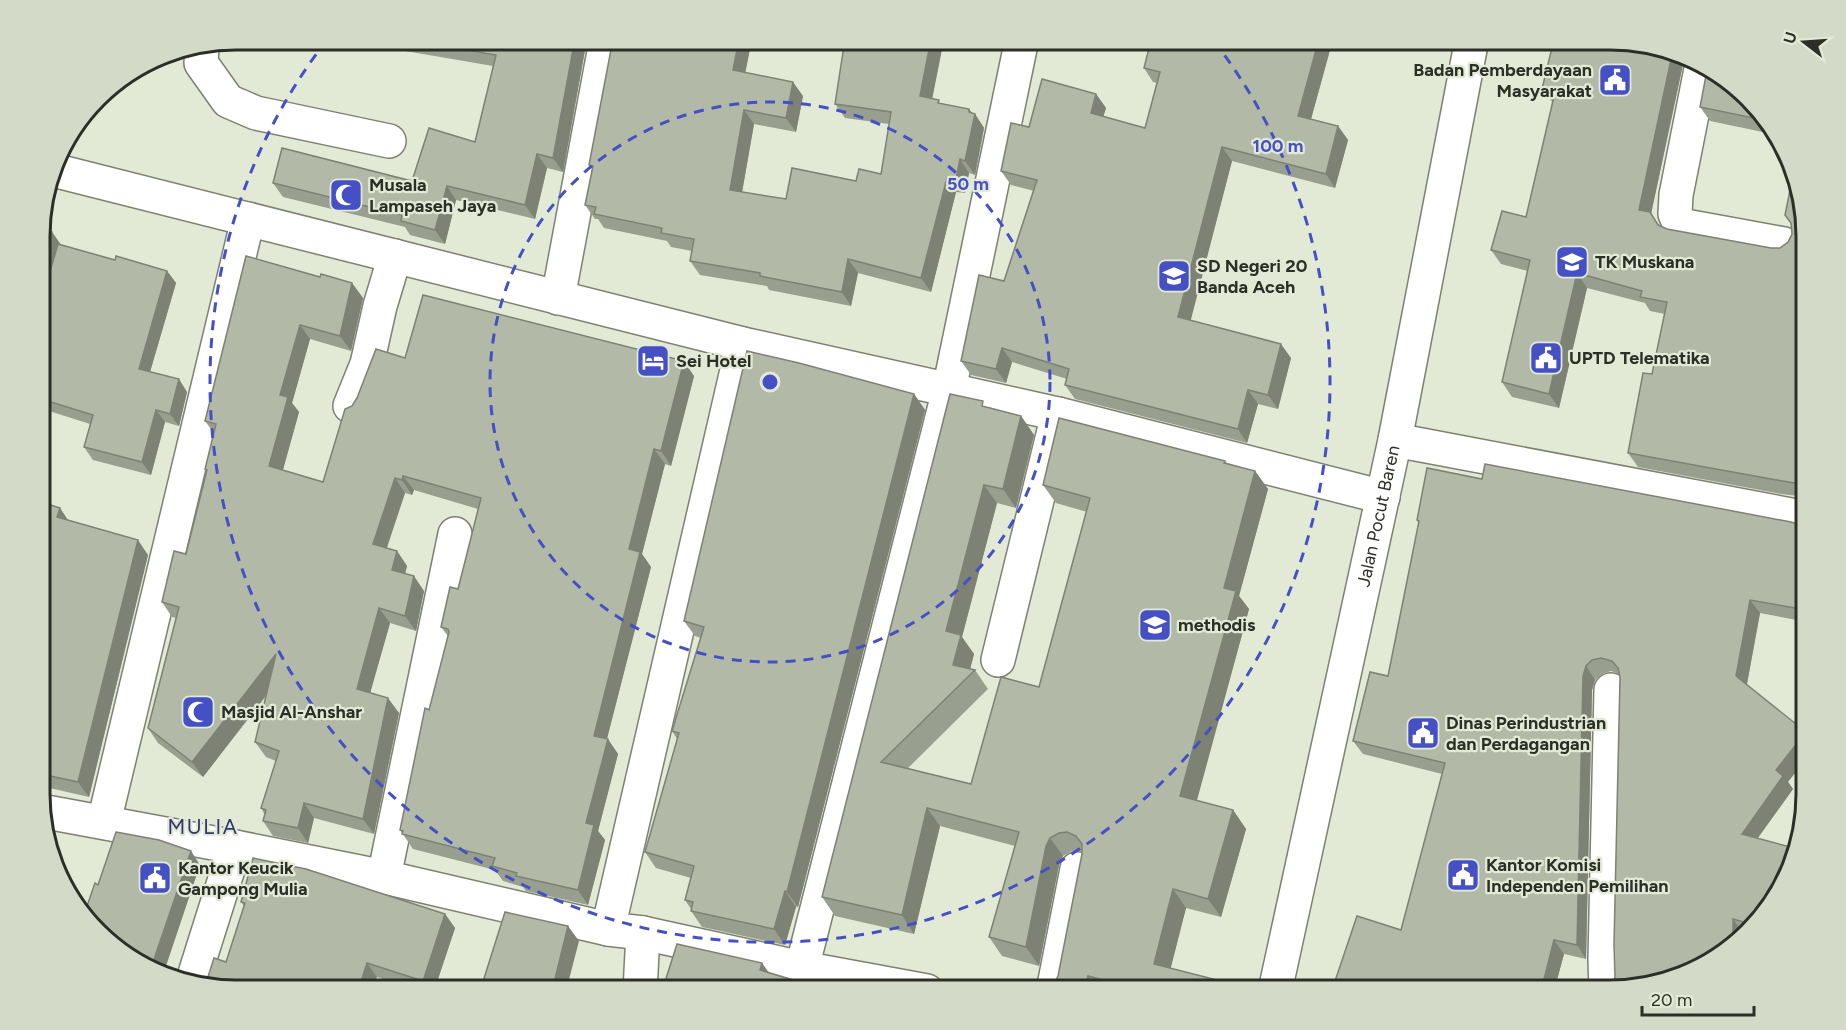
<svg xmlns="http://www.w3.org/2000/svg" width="1846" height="1030" font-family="Figtree,sans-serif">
<rect width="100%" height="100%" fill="#e2ead6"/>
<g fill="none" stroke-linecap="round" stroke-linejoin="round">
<defs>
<g id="minor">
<polyline points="202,46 201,63 228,101 256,113 389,141"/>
<polyline points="1702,64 1676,195 1675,214 1680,225 1784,244"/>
<polyline points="53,170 743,344 1058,414 1383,497"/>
<polyline points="558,298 606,41"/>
<polyline points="350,406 367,364 380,306 395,256"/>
<polyline points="1395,440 1807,518"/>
<polyline points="998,660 1058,414"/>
<polyline points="41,811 235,847 384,877 608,929 643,933 802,968 927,991"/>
<polyline points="104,822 248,219"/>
<polyline points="384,877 455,534"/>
<polyline points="608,929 743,344"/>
<polyline points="802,968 949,390 1022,39"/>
<polyline points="193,980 235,847"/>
<polyline points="640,991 643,933"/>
<polyline points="1053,991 1077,869"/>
<polyline points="1606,991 1605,959 1611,690"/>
</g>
<g id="major">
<path id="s1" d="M1275 991 1395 440 1472 39"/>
</g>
</defs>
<use href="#minor" stroke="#7c8270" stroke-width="36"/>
<use href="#major" stroke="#7c8270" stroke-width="36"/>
<use href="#minor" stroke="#fff" stroke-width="33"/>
<use href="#major" stroke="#fff" stroke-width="33"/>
</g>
<g fill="#999f8f">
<polygon points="335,39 587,39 563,172 547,168 535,219 456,200 445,244 410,235 405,227 283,197 273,183 412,181 475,142 493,66"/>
<polygon points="752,39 745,73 803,96 796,132 754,124 742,192 786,199 881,174 889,124 845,118 835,104 845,39 944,39 932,98 941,104 969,109 972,113 975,114 984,128 975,175 969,173 965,193 956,192 931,292 858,273 851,306 769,290 767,286 700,275 690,261 692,251 671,247 667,241 604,228 598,219 595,219 585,205 592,169 589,165"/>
<polygon points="1109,39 1333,39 1311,119 1338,126 1348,140 1335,188 1232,161 1190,320 1291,358 1278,409 1258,404 1247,443 1075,399 1065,385 1067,379 1012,362 1006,383 971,375 961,361 1004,281 1034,191 1011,185 1001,171 1029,127 1096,94 1106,108 1103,117 1145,128 1157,83 1153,82 1144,68 1148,50"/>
<polygon points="1684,60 1651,214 1660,226 1667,229 1771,248 1780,248 1788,242 1792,234 1792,224 1785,215 1807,222 1807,497 1781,494 1638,467 1628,453 1652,374 1665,314 1650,311 1645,303 1587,288 1559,408 1512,397 1502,382 1528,271 1501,264 1491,250 1526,217 1553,103 1542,89"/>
<polygon points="1708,65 1774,127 1777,135 1710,121 1700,107"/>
<polygon points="41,229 52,232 61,245 115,260 167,271 176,283 150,372 187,392 179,426 165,422 151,475 93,460 84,447 90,424 46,410 45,413 41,412 41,322 48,297 44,292 50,273 41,270"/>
<polygon points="320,277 352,283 363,298 351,351 310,339 292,403 299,412 283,470 323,482 352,406 405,358 694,376 671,466 665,464 642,554 651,567 607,739 618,754 598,831 605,840 588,905 526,891 523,887 503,881 495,870 413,849 400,830 429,710 448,636 441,627 458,589 478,509 414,490 412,495 405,493 387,548 397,551 407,566 405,574 424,591 416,631 390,623 370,693 399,713 374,834 314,818 308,843 273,836 263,821 265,815 261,808 276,761 266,757 255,742 267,695 203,777 158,743 148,728 176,618 172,617 162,602 186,554 207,472 205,469 214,433 205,421"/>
<polygon points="914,394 925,410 798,907 796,907 785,945 702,927 691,911 691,909 685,900 691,878 656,868 645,852 677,739 672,731 701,638 695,636 684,621"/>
<polygon points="988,407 1021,416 1034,435 1016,508 997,503 962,637 974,654 970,669 975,670 988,689 907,769 971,784 1039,687 1087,512 1056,503 1043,485 1225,461 1227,463 1255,471 1268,489 1239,596 1249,609 1196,801 1233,810 1246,829 1221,917 1186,908 1170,969 1221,981 1227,991 1048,991 1054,984 1058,976 1082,854 1082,852 1080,851 1072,851 1063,856 1059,865 1039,966 1002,956 989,937 1015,846 940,826 914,934 835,916 822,897"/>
<polygon points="1482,479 1807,526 1807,622 1760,613 1747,684 1788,782 1793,789 1758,838 1781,892 1719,958 1613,986 1615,977 1620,677 1619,674 1611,671 1602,674 1595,680 1592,690 1586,959 1564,954 1554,991 1338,991 1334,984 1401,930 1442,774 1363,754 1353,741 1388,676 1419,523 1417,520"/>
<polygon points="41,502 68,520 148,555 89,797 41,786"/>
<polygon points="241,902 445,914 455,928 434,991 421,991 377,977 226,962 244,906"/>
</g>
<g fill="#7d8274">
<polygon points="575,39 587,39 563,172 553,158"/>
<polygon points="739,39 752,39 743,84 733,70"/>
<polygon points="931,39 944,39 930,110 920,96"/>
<polygon points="1319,39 1333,39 1308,130 1298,116"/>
<polygon points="1672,55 1684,59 1651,214 1668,239 1639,210"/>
<polygon points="793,82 803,96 796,132 786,118"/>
<polygon points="1096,94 1106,108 1100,127 1091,113"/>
<polygon points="969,109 974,116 975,114 984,128 975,175 965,161"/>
<polygon points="744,110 754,124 740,204 730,190"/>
<polygon points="1338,126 1348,140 1335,188 1326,174"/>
<polygon points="1222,147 1232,161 1188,331 1178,317"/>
<polygon points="537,154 547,168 535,219 525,205"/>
<polygon points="960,159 969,173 965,193 956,179"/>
<polygon points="947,178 956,192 931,292 921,278"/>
<polygon points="447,186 456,200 445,244 435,230"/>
<polygon points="52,232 61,245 52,274 43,261"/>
<polygon points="848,259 858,273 851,306 842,292"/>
<polygon points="167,271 176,283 147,382 139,369"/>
<polygon points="1577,273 1587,288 1559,408 1549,394"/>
<polygon points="352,283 363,298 351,351 340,336"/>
<polygon points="300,325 310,339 292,403 299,412 280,480 269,466 280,395"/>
<polygon points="1281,344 1291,358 1278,409 1268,395"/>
<polygon points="1002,348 1012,362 1006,383 996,369"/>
<polygon points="684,361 694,376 671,466 661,451"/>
<polygon points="179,379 187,392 179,426 170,414"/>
<polygon points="1248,390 1258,404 1247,443 1238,429"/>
<polygon points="914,394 925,410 798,907 787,892"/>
<polygon points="41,402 46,410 45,413 41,407"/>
<polygon points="156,410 165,422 151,475 142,462"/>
<polygon points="1021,416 1034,435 1016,508 1003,489"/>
<polygon points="654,449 665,464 642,554 651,567 604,750 594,736 629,549"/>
<polygon points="1255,471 1268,489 1239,596 1249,609 1193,815 1180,796 1224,588"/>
<polygon points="403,476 414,490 412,495 402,480"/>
<polygon points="395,478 405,493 383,558 373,544"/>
<polygon points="984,485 997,503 962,637 974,654 968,677 953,665 946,631"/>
<polygon points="60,508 70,523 57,517"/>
<polygon points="138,540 148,555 89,797 78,782"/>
<polygon points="397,551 407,566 402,585 392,570"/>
<polygon points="414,576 424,591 416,631 405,616"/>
<polygon points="1750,600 1760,613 1746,689 1736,676"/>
<polygon points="379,608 390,623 367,704 357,689"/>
<polygon points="276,654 286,669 203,777 192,762"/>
<polygon points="1586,666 1595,680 1592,690 1586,959 1577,945 1583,676"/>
<polygon points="388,698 399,713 374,834 363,819"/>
<polygon points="1806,732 1807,758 1788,782 1793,789 1751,847 1742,834 1776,770"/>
<polygon points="608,739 618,754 598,831 605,840 588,905 578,890 586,823"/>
<polygon points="304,803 314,818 308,843 298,828"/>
<polygon points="927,808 940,826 914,934 902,915"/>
<polygon points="1233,810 1246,829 1221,917 1208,899"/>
<polygon points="1050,838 1063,856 1059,865 1039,966 1026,947 1046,846"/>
<polygon points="191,851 200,865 164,972 151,968"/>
<polygon points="1173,889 1186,908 1167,983 1154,964"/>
<polygon points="785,891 796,907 785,945 774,929"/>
<polygon points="445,914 455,928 434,991 430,991 423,981"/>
<polygon points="1733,919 1743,933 1733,944"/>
<polygon points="568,926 579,941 566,991 552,991"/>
<polygon points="1554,940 1564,954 1554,991 1541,991"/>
<polygon points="367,963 377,977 372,991 358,991"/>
<polygon points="762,963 775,981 760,970"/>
<polygon points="1088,976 1098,991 1084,991"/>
<polygon points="1221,981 1227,991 1218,991"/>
</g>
<g fill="#b2b9a6" stroke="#7d8274" stroke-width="1.5">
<polygon points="404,39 575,39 553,158 537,154 525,205 447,186 435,230 401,221 402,215 273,183 282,148 412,181 429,128 475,142 496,55"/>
<polygon points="613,39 739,39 733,70 793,82 786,118 744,110 730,190 786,199 792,168 856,181 859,169 881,174 891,112 835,104 845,39 931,39 920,96 939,100 938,103 969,109 969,112 975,114 965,161 960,159 956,179 947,178 921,278 848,259 842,292 760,276 760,273 690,261 694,239 661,233 662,228 594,214 596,207 585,205 593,166 589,165"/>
<polygon points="1149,39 1319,39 1298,116 1338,126 1326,174 1222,147 1178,317 1281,344 1268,395 1248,390 1238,429 1065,385 1069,369 1002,348 996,369 961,361 979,275 1004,281 1037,180 1001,171 1011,123 1029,127 1042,79 1096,94 1091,113 1145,128 1160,72 1144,68 1151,40"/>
<polygon points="1554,39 1611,39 1672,55 1639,210 1650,212 1658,225 1667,229 1771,248 1780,248 1788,242 1792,234 1791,223 1785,215 1792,180 1807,222 1807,485 1771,479 1628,453 1643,373 1652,374 1667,302 1640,297 1642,291 1577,273 1549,394 1502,382 1530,260 1491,250 1502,211 1526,217 1555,92 1542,89"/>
<polygon points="1708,65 1768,121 1700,107"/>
<polygon points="41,229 52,232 43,261 41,261"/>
<polygon points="58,244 115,260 116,256 167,271 139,369 179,379 170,414 156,410 142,462 84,447 93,415 41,399 41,322 49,294 44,292"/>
<polygon points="246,256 320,277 321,274 352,283 340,336 300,325 280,395 288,397 269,466 323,482 345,409 352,406 357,398 376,349 405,358 423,295 684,361 661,451 654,449 629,549 640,552 594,736 608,739 586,823 594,825 578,890 516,876 517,873 492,866 495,858 402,834 403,831 400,830 425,708 429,710 449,632 448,629 441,627 450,587 458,589 481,498 403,476 402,480 395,478 373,544 397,551 392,570 414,576 405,616 379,608 357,689 388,698 363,819 304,803 298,828 263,821 266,810 261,808 279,751 255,742 276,654 192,762 148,728 179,607 162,602 174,551 186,554 207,470 205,469 216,424 205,421"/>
<polygon points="747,351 799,363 914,394 787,892 785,891 774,929 691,911 693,902 685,900 694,866 645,852 679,733 672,731 704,627 684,621"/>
<polygon points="950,394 983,401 982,406 1021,416 1003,489 984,485 946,631 961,635 953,665 975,670 881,762 971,784 1001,677 1039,687 1090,498 1043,485 1059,418 1225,461 1224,463 1255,471 1224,588 1236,591 1180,796 1233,810 1208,899 1173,889 1154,964 1221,981 1218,991 1143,991 1088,976 1084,991 1048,991 1049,988 1054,984 1058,976 1082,854 1082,844 1076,836 1067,832 1059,833 1050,838 1046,846 1026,947 989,937 1019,832 927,808 902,915 822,897"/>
<polygon points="1485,464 1791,522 1807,526 1807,610 1750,600 1736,676 1806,732 1776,770 1783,776 1742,834 1794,848 1781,892 1751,924 1733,919 1733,944 1719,958 1623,991 1609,991 1613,986 1615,977 1614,945 1620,677 1618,668 1612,661 1601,658 1592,660 1586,666 1583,676 1577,945 1554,940 1541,991 1353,991 1334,984 1357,916 1401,930 1445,763 1353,741 1370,672 1388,676 1419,521 1417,520 1427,468 1482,479"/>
<polygon points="41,502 60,508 57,517 138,540 78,782 41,774"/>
<polygon points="116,832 159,840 191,851 151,968 138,965 74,905 86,909 95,883 98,885"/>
<polygon points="253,858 306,869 445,914 423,981 367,963 358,991 235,991 206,983 214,958 226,962 245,903 241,902"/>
<polygon points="505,912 568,926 552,991 480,991"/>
<polygon points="677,944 762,963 760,970 830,991 662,991"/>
</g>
<g fill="none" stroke="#4550c4" stroke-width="3" stroke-dasharray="10 8">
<circle cx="770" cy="382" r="280"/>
<path d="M1214 41A560 560 0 1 1 326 41"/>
</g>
<defs>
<symbol id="civic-square" viewBox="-11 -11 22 22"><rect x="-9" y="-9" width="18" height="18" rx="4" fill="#4550c4" stroke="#e2ead6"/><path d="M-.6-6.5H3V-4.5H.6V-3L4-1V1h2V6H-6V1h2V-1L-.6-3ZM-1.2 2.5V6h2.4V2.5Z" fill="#fff"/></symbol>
<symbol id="mosque-square" viewBox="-11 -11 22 22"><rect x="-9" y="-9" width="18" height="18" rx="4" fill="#4550c4" stroke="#e2ead6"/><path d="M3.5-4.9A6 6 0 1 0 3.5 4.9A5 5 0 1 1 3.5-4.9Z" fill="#fff"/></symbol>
<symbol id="school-square" viewBox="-11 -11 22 22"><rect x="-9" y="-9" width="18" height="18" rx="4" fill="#4550c4" stroke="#e2ead6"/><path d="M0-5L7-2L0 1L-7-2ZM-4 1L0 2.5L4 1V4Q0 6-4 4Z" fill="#fff"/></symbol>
<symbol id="hotel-square" viewBox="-11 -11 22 22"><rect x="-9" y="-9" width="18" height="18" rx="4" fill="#4550c4" stroke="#e2ead6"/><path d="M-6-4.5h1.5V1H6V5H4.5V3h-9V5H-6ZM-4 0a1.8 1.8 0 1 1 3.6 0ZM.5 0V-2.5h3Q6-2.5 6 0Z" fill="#fff"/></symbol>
</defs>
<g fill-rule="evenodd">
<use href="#civic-square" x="1596" y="61" width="38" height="38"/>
<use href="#mosque-square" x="327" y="176" width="38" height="38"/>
<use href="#school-square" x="1553" y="243" width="38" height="38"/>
<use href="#school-square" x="1155" y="257" width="38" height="38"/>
<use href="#civic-square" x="1527" y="339" width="38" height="38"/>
<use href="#hotel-square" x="634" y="342" width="38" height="38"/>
<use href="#school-square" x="1136" y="606" width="38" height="38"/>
<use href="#mosque-square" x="179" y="693" width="38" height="38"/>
<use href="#civic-square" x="1404" y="714" width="38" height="38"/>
<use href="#civic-square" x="1444" y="856" width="38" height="38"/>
<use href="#civic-square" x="136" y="859" width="38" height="38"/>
</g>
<g text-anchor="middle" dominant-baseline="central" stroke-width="4.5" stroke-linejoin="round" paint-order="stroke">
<g font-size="18" font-weight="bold" fill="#2c2f27" stroke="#e2ead6" text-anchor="start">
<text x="1592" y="70" text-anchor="end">Badan Pemberdayaan<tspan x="1592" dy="21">Masyarakat</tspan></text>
<text x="369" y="185">Musala<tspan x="369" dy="21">Lampaseh Jaya</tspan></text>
<text x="1595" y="262">TK Muskana</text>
<text x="1197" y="266">SD Negeri 20<tspan x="1197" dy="21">Banda Aceh</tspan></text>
<text x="1569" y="358">UPTD Telematika</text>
<text x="676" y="361">Sei Hotel</text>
<text x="1178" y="625">methodis</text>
<text x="221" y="712">Masjid Al-Anshar</text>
<text x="1446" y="723">Dinas Perindustrian<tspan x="1446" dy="21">dan Perdagangan</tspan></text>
<text x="1486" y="865">Kantor Komisi<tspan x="1486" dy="21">Independen Pemilihan</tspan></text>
<text x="178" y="868">Kantor Keucik<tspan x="178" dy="21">Gampong Mulia</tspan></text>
</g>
<g font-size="18" fill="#2c2f27" stroke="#e2ead6">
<text stroke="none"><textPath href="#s1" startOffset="486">Jalan Pocut Baren</textPath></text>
</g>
<g font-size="21" letter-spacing="1.5" fill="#2d3670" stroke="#e2ead6">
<text x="203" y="826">MULIA</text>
</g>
</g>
<path d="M0 0H1846V1030H0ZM236 50H1610A186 186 0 0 1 1796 236V794A186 186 0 0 1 1610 980H236A186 186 0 0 1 50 794V236A186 186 0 0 1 236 50Z" fill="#d3dbc8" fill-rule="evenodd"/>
<path fill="none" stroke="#2c2f27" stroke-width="3" d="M236 50H1610A186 186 0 0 1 1796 236V794A186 186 0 0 1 1610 980H236A186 186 0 0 1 50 794V236A186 186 0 0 1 236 50Z"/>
<circle cx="770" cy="382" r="9" fill="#4550c4" stroke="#e2ead6" stroke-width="3"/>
<g font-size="18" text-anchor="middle" font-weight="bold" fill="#4550c4" stroke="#e2ead6" stroke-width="4.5" stroke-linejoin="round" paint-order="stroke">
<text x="1278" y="152">100 m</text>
<text x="968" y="190">50 m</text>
</g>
<g transform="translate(1804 42) rotate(287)" stroke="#e2ead6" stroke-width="4.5" paint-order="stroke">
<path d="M0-4.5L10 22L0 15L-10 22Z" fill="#2c2f27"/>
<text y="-9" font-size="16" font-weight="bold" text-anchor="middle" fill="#2c2f27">U</text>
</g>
<path d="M1642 1006v9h112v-9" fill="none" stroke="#2c2f27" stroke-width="3"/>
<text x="1651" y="1006" font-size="18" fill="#2c2f27" stroke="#e2ead6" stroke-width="4.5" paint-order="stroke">20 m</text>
</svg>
